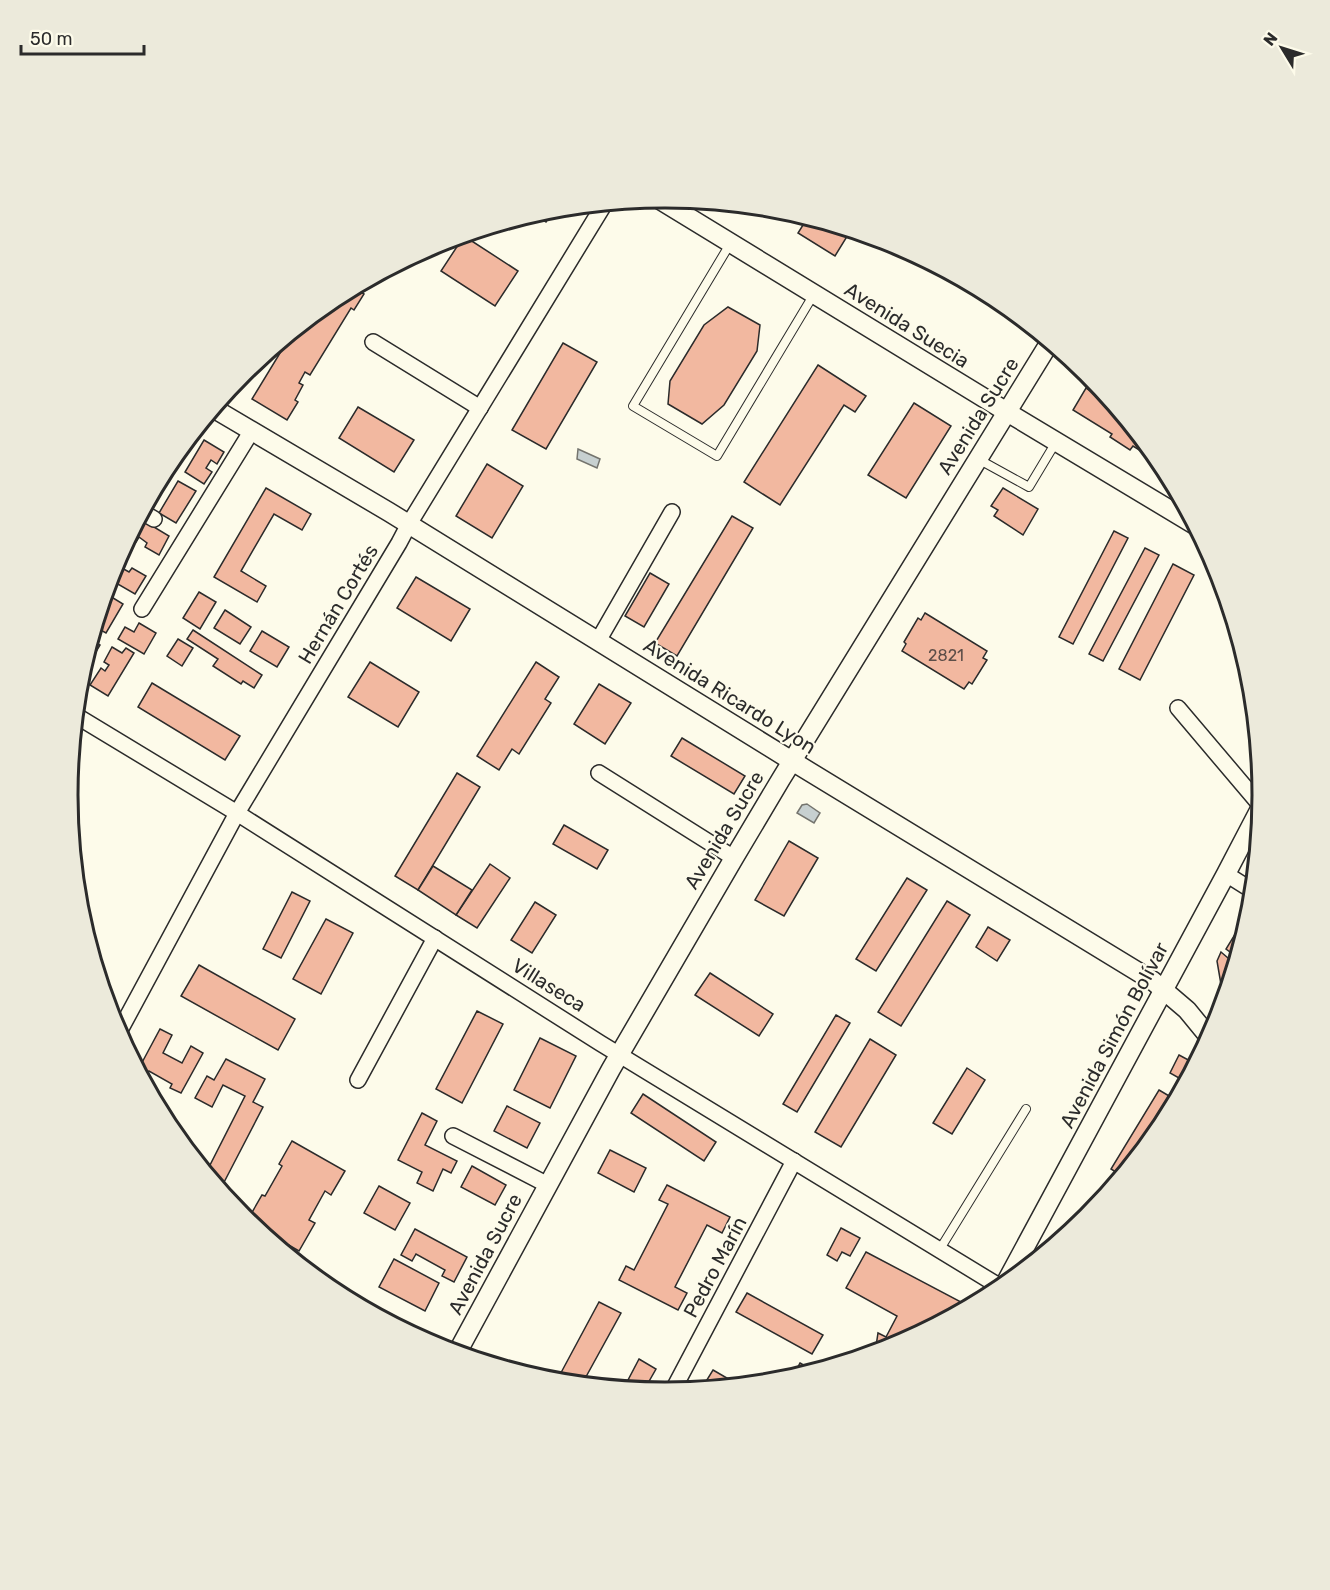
<svg xmlns="http://www.w3.org/2000/svg" width="1330" height="1590" font-family="Rubik,sans-serif">
<rect width="100%" height="100%" fill="#fdfbea"/>
<g fill="#c7d0d0" stroke="#74746e" stroke-width="1.5">
<polygon points="578,449 600,459 597,468 577,459"/>
<polygon points="807,804 820,813 814,823 797,813 802,805"/>
</g>
<g fill="#f2b8a0" stroke="#2b2b2b" stroke-width="1.5">
<polygon points="555,208 546,222 533,214 549,209"/>
<polygon points="808,217 851,230 835,256 798,233"/>
<polygon points="464,236 518,271 495,306 441,271"/>
<polygon points="353,287 364,294 354,310 351,308 310,375 305,372 299,383 303,385 295,400 298,402 287,420 252,399 294,330 333,298"/>
<polygon points="728,307 760,325 757,351 724,405 702,424 668,404 670,381 704,325"/>
<polygon points="563,343 597,362 546,449 512,430"/>
<polygon points="818,365 866,396 855,412 844,405 780,505 744,482"/>
<polygon points="1086,388 1113,404 1162,464 1133,446 1130,450 1110,437 1112,434 1073,410"/>
<polygon points="914,403 951,426 906,498 868,475"/>
<polygon points="358,407 414,440 394,472 339,438"/>
<polygon points="204,440 224,452 217,464 211,460 206,468 212,472 204,484 185,472"/>
<polygon points="487,464 523,486 492,538 456,516"/>
<polygon points="178,481 196,491 176,523 159,513"/>
<polygon points="266,488 311,514 302,530 274,514 241,571 266,586 257,602 214,577"/>
<polygon points="1003,488 1038,509 1023,535 994,516 998,510 991,506"/>
<polygon points="732,516 753,528 677,656 655,643"/>
<polygon points="139,518 169,536 159,555 145,547 147,543 139,537 136,542 129,537"/>
<polygon points="1114,531 1128,538 1073,644 1059,637"/>
<polygon points="1145,548 1159,555 1103,661 1089,654"/>
<polygon points="117,559 123,563 120,567 129,572 132,568 146,576 135,594 109,579"/>
<polygon points="1173,564 1194,575 1140,680 1119,669"/>
<polygon points="650,573 669,584 644,627 625,616"/>
<polygon points="416,577 470,609 451,641 397,608"/>
<polygon points="199,592 216,602 200,629 183,618"/>
<polygon points="105,593 123,604 106,633 95,627"/>
<polygon points="225,610 251,627 240,644 214,628"/>
<polygon points="925,613 987,651 983,658 987,660 972,684 969,682 964,689 902,651 906,644 904,642 918,618 921,620"/>
<polygon points="139,623 156,633 144,654 118,639 125,627 134,632"/>
<polygon points="193,630 262,675 254,688 243,681 241,684 213,666 218,659 187,639"/>
<polygon points="262,631 289,647 277,667 250,651"/>
<polygon points="178,639 193,648 182,666 167,656"/>
<polygon points="91,640 100,645 93,657 87,653"/>
<polygon points="112,647 122,653 126,648 134,653 108,696 90,685 101,668 105,671 109,665 104,662"/>
<polygon points="84,662 88,665 80,678 79,677"/>
<polygon points="370,662 419,692 398,727 348,697"/>
<polygon points="536,662 559,677 545,699 551,703 519,754 512,749 499,770 477,756"/>
<polygon points="152,683 240,736 225,760 138,707"/>
<polygon points="599,684 631,703 605,744 574,724"/>
<polygon points="682,738 745,776 734,794 671,756"/>
<polygon points="457,773 480,787 418,890 395,876"/>
<polygon points="564,825 608,850 597,869 553,844"/>
<polygon points="789,841 818,858 784,916 755,900"/>
<polygon points="490,864 510,878 477,928 456,915"/>
<polygon points="433,866 472,890 456,915 418,890"/>
<polygon points="907,878 927,890 876,971 856,959"/>
<polygon points="292,892 310,901 281,958 263,949"/>
<polygon points="947,901 970,915 901,1026 878,1012"/>
<polygon points="535,902 556,915 532,953 511,940"/>
<polygon points="326,919 353,933 321,994 293,979"/>
<polygon points="1240,926 1245,930 1237,957 1226,949"/>
<polygon points="988,927 1010,940 997,961 976,947"/>
<polygon points="1221,952 1235,964 1224,1002 1217,961"/>
<polygon points="199,965 295,1019 278,1050 181,996"/>
<polygon points="710,973 773,1014 759,1036 695,995"/>
<polygon points="477,1011 503,1024 462,1103 436,1089"/>
<polygon points="836,1015 850,1023 797,1112 783,1104"/>
<polygon points="160,1029 172,1035 163,1053 182,1063 191,1046 203,1053 181,1093 170,1088 172,1084 149,1071 146,1076 138,1070"/>
<polygon points="540,1038 576,1056 550,1108 514,1090"/>
<polygon points="870,1039 896,1055 841,1147 815,1132"/>
<polygon points="1179,1055 1196,1064 1186,1082 1170,1073"/>
<polygon points="226,1059 265,1079 253,1102 263,1107 220,1190 206,1173 245,1096 223,1085 212,1107 195,1098 207,1076 214,1080"/>
<polygon points="967,1068 985,1080 952,1134 933,1123"/>
<polygon points="1159,1090 1176,1100 1162,1127 1122,1176 1111,1169"/>
<polygon points="643,1094 716,1142 704,1161 631,1113"/>
<polygon points="507,1106 540,1123 527,1148 494,1131"/>
<polygon points="422,1113 437,1121 425,1145 457,1161 451,1173 443,1169 433,1191 417,1183 422,1172 398,1160"/>
<polygon points="179,1141 195,1149 191,1155"/>
<polygon points="292,1141 345,1171 331,1195 325,1191 309,1220 315,1223 299,1251 247,1221 262,1195 265,1196 282,1166 279,1164"/>
<polygon points="610,1150 646,1168 634,1192 598,1173"/>
<polygon points="472,1166 506,1185 495,1205 461,1187"/>
<polygon points="667,1185 730,1217 722,1233 707,1225 675,1287 687,1293 678,1310 619,1280 626,1266 634,1270 668,1204 659,1200"/>
<polygon points="379,1186 410,1203 395,1230 364,1213"/>
<polygon points="841,1228 860,1238 850,1256 842,1252 837,1261 827,1255"/>
<polygon points="415,1229 467,1257 454,1282 442,1276 445,1270 416,1254 412,1261 401,1255"/>
<polygon points="866,1252 961,1302 955,1314 893,1347 875,1353 878,1333 886,1337 897,1316 846,1288"/>
<polygon points="394,1259 439,1283 425,1311 379,1287"/>
<polygon points="747,1293 823,1335 812,1354 736,1312"/>
<polygon points="599,1302 621,1313 582,1384 556,1382"/>
<polygon points="639,1359 656,1369 644,1390 627,1382"/>
<polygon points="800,1363 814,1371 792,1378"/>
<polygon points="713,1370 739,1385 713,1388 705,1383"/>
</g>
<g fill="none" stroke-linecap="round" stroke-linejoin="round">
<defs>
<g id="service">
<polyline points="730,244 633,406 717,456 814,294"/>
<polyline points="978,459 1029,487 1056,442"/>
<polyline points="940,1249 1026,1109"/>
</g>
<g id="minor">
<polyline points="373,342 480,408"/>
<polyline points="142,512 154,519"/>
<polyline points="142,609 251,432"/>
<polyline points="598,641 672,512"/>
<polyline points="1178,708 1261,806"/>
<polyline points="75,715 237,813 600,1043 1002,1288"/>
<polyline points="599,773 734,858"/>
<polyline points="1226,874 1253,891"/>
<polyline points="118,1034 237,813 399,543 409,524 605,203"/>
<polyline points="358,1080 435,938"/>
<polyline points="453,1136 548,1185"/>
<polyline points="672,1392 794,1161"/>
</g>
<g id="tertiary">
<polyline points="657,198 1007,412 1195,525"/>
<polyline points="213,408 389,512 792,761 1153,981 1187,1010 1210,1038"/>
<polyline points="1004,1286 1226,874 1262,805"/>
<polyline points="457,1353 611,1069 734,858 781,779 1050,342"/>
</g>
</defs>
<use href="#service" stroke="#2b2b2b" stroke-width="10"/>
<use href="#minor" stroke="#2b2b2b" stroke-width="18"/>
<use href="#tertiary" stroke="#2b2b2b" stroke-width="21"/>
<use href="#service" stroke="#fdfbea" stroke-width="8"/>
<use href="#minor" stroke="#fdfbea" stroke-width="15"/>
<use href="#tertiary" stroke="#fdfbea" stroke-width="18"/>
</g>
<g text-anchor="middle" dominant-baseline="central" stroke-width="4.5" stroke-linejoin="round" paint-order="stroke">
<g font-size="16" fill="#5d4e48">
<text x="946" y="655">2821</text>
</g>
<g font-size="20" fill="#2b2b2b" stroke="#fdfbea">
<text transform="translate(907 325) rotate(32)">Avenida Suecia</text>
<text transform="translate(978 416) rotate(-58)">Avenida Sucre</text>
<text transform="translate(338 604) rotate(-59)">Hernán Cortés</text>
<text transform="translate(730 696) rotate(32)">Avenida Ricardo Lyon</text>
<text transform="translate(724 830) rotate(-59)">Avenida Sucre</text>
<text transform="translate(549 985) rotate(32)">Villaseca</text>
<text transform="translate(1114 1035) rotate(-62)">Avenida Simón Bolívar</text>
<text transform="translate(485 1254) rotate(-62)">Avenida Sucre</text>
<text transform="translate(715 1267) rotate(-62)">Pedro Marín</text>
</g>
</g>
<path d="M0 0H1330V1590H0ZM78 795a587 587 0 1 1 1174 0a587 587 0 1 1-1174 0Z" fill="#eceadb" fill-rule="evenodd"/>
<path fill="none" stroke="#2b2b2b" stroke-width="3" d="M78 795a587 587 0 1 1 1174 0a587 587 0 1 1-1174 0Z"/>
<g transform="translate(1282 48) rotate(308)" stroke="#fdfbea" stroke-width="4.5" paint-order="stroke">
<path d="M0-4.5L10 22L0 15L-10 22Z" fill="#2b2b2b"/>
<text y="-9" font-size="16" font-weight="bold" text-anchor="middle" fill="#2b2b2b">N</text>
</g>
<path d="M21 45v9h123v-9" fill="none" stroke="#2b2b2b" stroke-width="3"/>
<text x="30" y="45" font-size="18" fill="#2b2b2b" stroke="#fdfbea" stroke-width="4.5" paint-order="stroke">50 m</text>
</svg>
